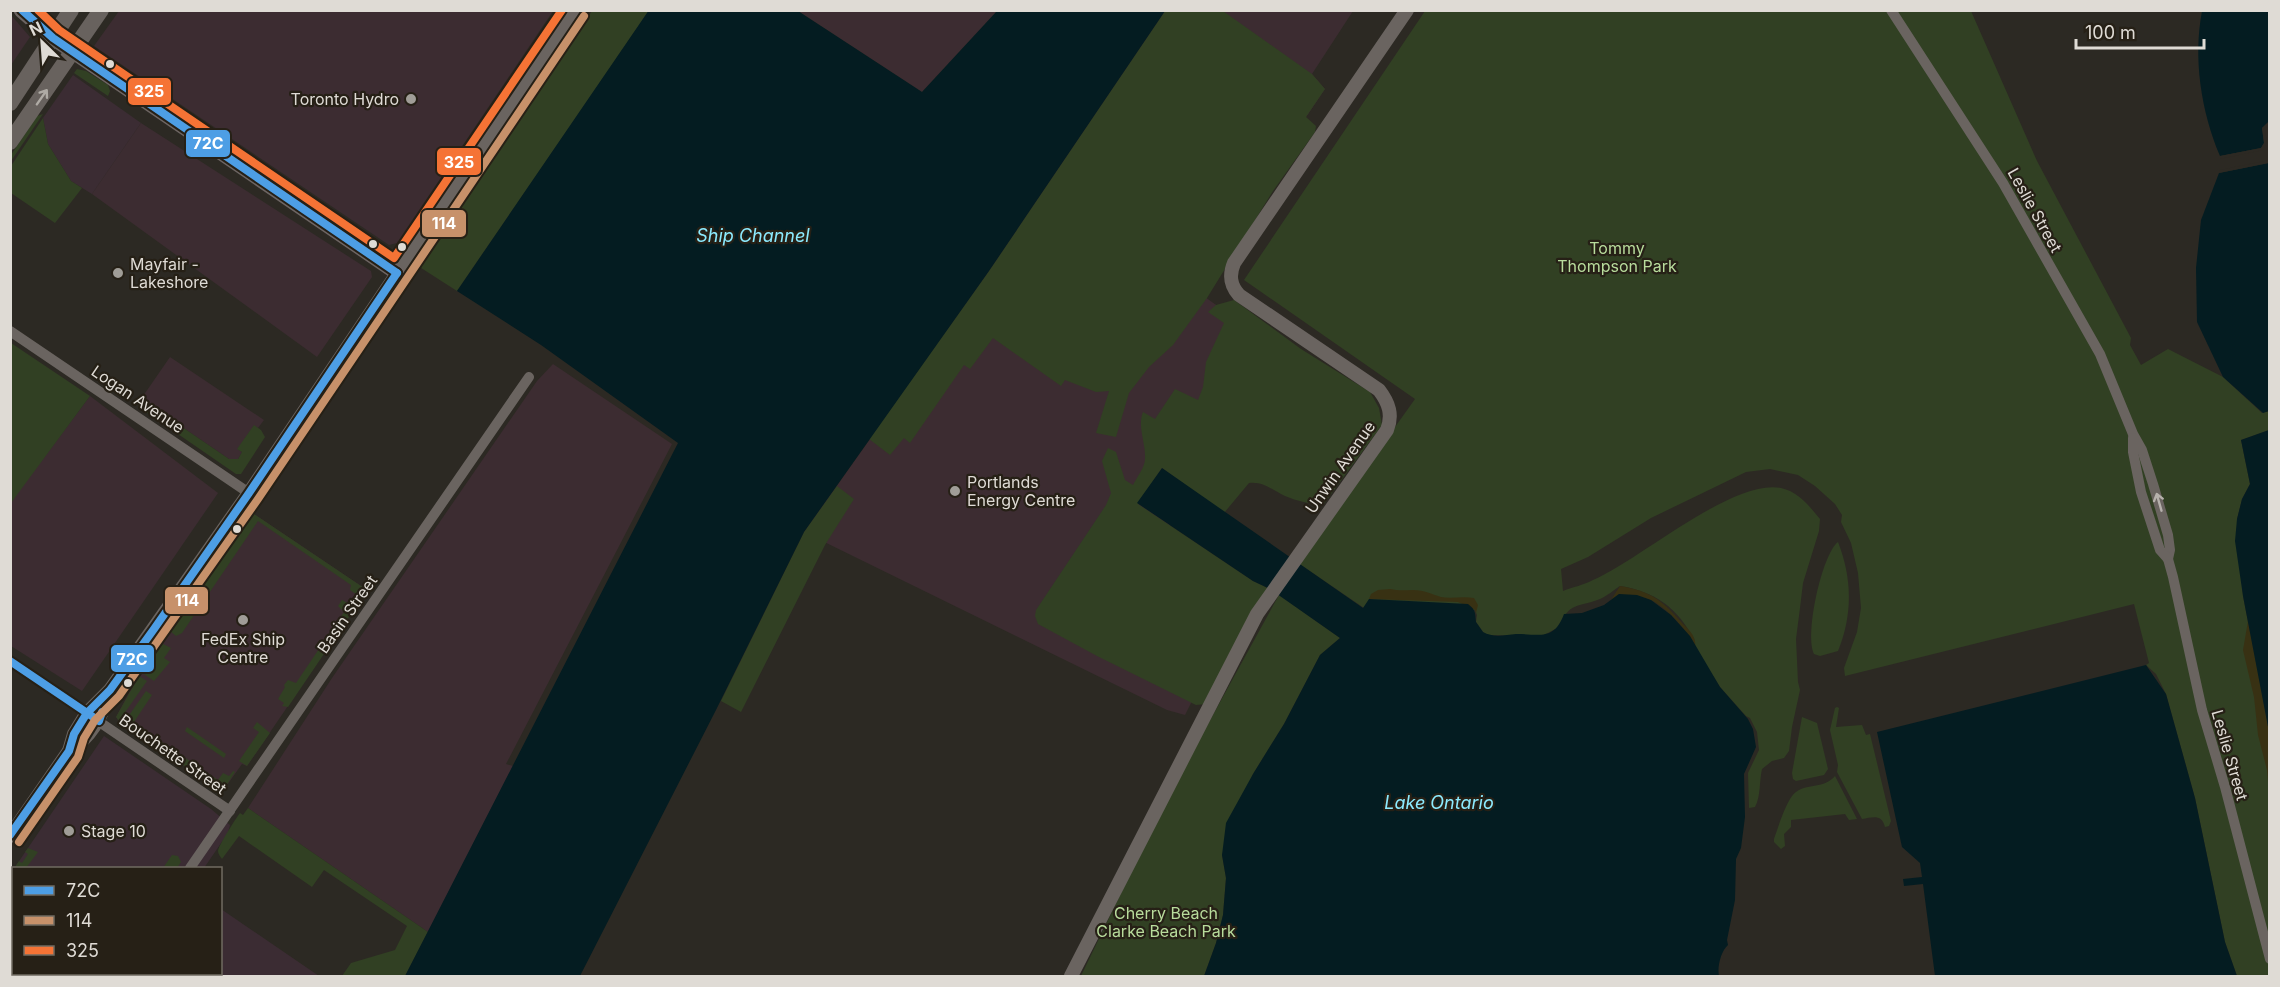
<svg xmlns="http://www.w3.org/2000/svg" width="2280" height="987" font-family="Inter,sans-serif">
<rect width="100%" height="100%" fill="#2c2923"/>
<g fill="#3b2c33">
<polygon points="73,75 141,123 92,194 71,181 48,144 43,118"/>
<polygon points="104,736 211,809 230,825 228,833 204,868 14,868 14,974 220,974 221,909 319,976 11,976 11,873"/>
</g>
<g fill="#3c2c31">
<polygon points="119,11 119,10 553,11 397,243 389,245 94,46"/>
<polygon points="798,11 997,11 922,92"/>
<polygon points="1165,11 1353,11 1312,74 1325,89 1191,287 1293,360 1274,465 1180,481 1162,468 1194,697 1185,715 1167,710 804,532 989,271"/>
<polygon points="11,15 30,37 11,65"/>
<polygon points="141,123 371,271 372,277 317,357 92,194"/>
<polygon points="170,357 264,420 258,428 254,426 238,449 242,452 238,459 229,459 141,399"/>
<polygon points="553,364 672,444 506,764 513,766 428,932 248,808 332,678 537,381"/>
<polygon points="90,396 218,493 82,691 11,646 10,503"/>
<polygon points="251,512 367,590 247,766 242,764 222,792 119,721 116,717 136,680"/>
</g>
<g fill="#314023">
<polygon points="592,11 649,11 457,291 418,266"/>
<polygon points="1165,11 1223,11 1312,74 1325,89 1306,117 1316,126 1315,132 1273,191 1207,298 1173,345 1149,367 1129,393 1116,437 1096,433 1109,391 1096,392 1065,380 1061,386 993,338 970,369 964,365 910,443 904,438 890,455 869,439 989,271"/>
<path d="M1425 11H1971L2037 161 2131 338 2130 345 2141 365 2168 349 2223 377 2262 413 2269 411V430L2241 440 2250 484 2242 499 2237 519 2243 596 2269 732V976H2237L2225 942 2195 798 2166 694 2156 674 2146 665 2149 663 2134 604 1845 676 1844 668 1857 632 1861 608 1858 573 1851 543 1841 522 1842 515 1835 504 1815 486 1798 475 1770 469 1746 472 1651 518 1588 557 1561 569 1563 591C1573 587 1584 585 1593 580 1640 560 1733 478 1781 488 1799 492 1809 506 1820 519L1819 531 1803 583 1800 608 1796 639 1798 682 1800 690 1792 727 1789 751 1784 758 1772 761 1762 769C1759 782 1761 796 1755 807L1749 808 1748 773 1759 750 1757 732 1750 718 1746 716 1720 687 1695 648C1697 636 1675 610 1664 603 1652 594 1635 588 1620 586 1614 590 1607 596 1600 599 1577 608 1570 601 1559 627L1542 636 1487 635 1483 632 1476 622 1477 615 1475 610 1364 608 1298 563 1415 399 1244 280Z"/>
<polygon points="77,69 86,71 108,85 110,91 108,96 74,73"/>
<polygon points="43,114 11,161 11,155 37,116"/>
<polygon points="43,118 48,144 71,181 82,188 55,223 11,193 11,166"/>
<path d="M1234 300 1301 349 1370 392 1379 408 1382 425 1323 505C1310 504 1297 501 1285 496 1272 490 1263 481 1249 483L1224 513 1162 468 1138 504 1253 581 1270 589 1205 704 1196 705 1097 656 1038 624 1035 616 1036 610 1106 505 1111 493 1102 461 1108 448 1116 452 1125 480 1133 485C1137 477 1145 467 1145 459 1146 443 1137 427 1143 412L1155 419 1175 389 1198 400 1203 387 1206 362 1224 323 1208 312 1216 305Z"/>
<polygon points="11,343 90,396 11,503"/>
<polygon points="147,403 229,459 238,459 242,452 237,449 254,425 261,430 265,437 241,474 236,474 146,412"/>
<polygon points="837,486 854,499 825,545 741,712 721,701 804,532"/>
<polygon points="251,512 367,590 364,595 357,595 350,590 351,585 258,521 182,633 176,636 170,631"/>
<path d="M1838 542C1852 578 1853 614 1838 651L1820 656 1814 654C1804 635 1822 554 1838 542Z"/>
<polygon points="1279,595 1340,638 1320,655 1284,724 1253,774 1222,855 1226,878 1223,915 1216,943 1204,976 1081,976 1165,802"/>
<polygon points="342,600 351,605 353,611 288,707 282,706 284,703 278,699 285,687 284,685 288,680 296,683 344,612 338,606"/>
<polygon points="161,643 171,648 164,658 170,662 154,681 141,672"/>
<polygon points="139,676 147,681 119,721 116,717"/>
<polygon points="146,691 152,695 134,722 147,731 142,737 123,724"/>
<path d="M1837 707 1839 708 1836 727 1862 725 1866 735 1870 734 1891 821 1889 826 1885 827C1882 814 1873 817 1862 819L1837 772 1838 765 1830 730 1835 708Z"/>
<polygon points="1802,717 1817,723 1828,769 1824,775 1796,781 1793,779 1792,773"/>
<polygon points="257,722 270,733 247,766 239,761 259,732 253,728"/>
<polygon points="187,727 226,754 224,758 185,731"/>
<polygon points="153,736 218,780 223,773 229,776 233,771 235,772 222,792 151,743"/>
<path d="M1835 776 1857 819 1849 820 1845 814 1791 820V827L1784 834 1785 846 1781 849 1774 842V839C1778 828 1787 798 1796 792 1808 783 1824 789 1835 776Z"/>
<path d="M248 808 428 932 405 976H342L351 963 395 950 407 926 324 870 312 887 239 836 222 859C220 856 218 854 218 851 218 846 236 818 240 813L243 815Z"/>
<polygon points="28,848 38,852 26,868 14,868 13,895 11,897 11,873 19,861 22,863 28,854 25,852"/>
<polygon points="172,855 178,856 181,862 177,868 163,868"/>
</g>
<g fill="#383113">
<path d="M1620 586C1651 591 1663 601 1683 624 1690 631 1697 637 1695 648 1687 630 1670 611 1653 601 1643 597 1629 596 1619 594L1611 600Z"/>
<path d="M1390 589C1399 591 1405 590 1413 590 1425 590 1431 594 1441 597 1451 599 1463 596 1474 598L1478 605 1476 613 1475 610 1458 602 1369 599 1371 594 1378 590Z"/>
<polygon points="2248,621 2269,732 2269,793 2267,770 2258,735 2254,697 2243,650"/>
</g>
<g fill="#041c21">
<polygon points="649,10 798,11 922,92 997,11 1165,11 989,271 804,532 716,710 580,976 405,976 678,443 541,345 457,291"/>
<path d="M2202 11H2269V121L2262 128 2264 143 2261 148 2220 156C2201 111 2193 58 2202 11Z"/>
<polygon points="2269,163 2269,411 2263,413 2223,377 2197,322 2196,268 2201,220 2219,173"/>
<polygon points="2269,430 2269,732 2243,596 2235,541 2237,519 2242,499 2250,484 2241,440"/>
<path d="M1162 468 1363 608 1369 599 1468 604C1476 610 1475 613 1476 622L1483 632C1493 638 1505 635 1516 634 1540 634 1554 641 1564 614L1582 613 1604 605 1619 594 1637 595 1651 600 1671 615 1690 636 1720 687 1748 719 1753 729 1756 747 1744 774 1745 817 1741 848 1736 859 1735 900 1727 940 1728 945C1721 951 1717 967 1719 976H1204L1216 943 1223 915 1226 878 1222 855 1226 823 1253 774 1284 724 1320 655 1340 638 1270 589 1253 581 1137 503Z"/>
<polygon points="2146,665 2166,694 2195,798 2225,942 2237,976 1935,976 1923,884 1904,886 1903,879 1922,877 1920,863 1902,847 1877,732"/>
</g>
<g fill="#2c2923">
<polygon points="2270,121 2270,125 2265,129 2267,143 2263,150 2220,159 2220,156 2261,148 2264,143 2262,128"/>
<polygon points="2269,160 2269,173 2268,163 2219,173 2220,170"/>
</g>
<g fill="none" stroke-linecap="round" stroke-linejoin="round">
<g stroke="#6a6460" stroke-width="10">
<polyline points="1891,10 2003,183 2100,354 2133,434 2142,450 2153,484 2168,535 2170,550 2168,559"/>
<polyline points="10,331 249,493"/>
<polyline points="2133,438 2133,452 2141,492 2160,550 2168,559 2173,577 2202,710 2225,787 2270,959"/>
<polyline points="10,661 230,811"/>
<polyline points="190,868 529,377"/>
<polyline points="117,976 119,974"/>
</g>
<g stroke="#6a6460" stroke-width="14">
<path d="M69 751C91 737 100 719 109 695"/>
<polyline points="10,836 69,751 74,734 87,713 110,690 249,493 575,10"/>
<path d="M1071 976 1257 614 1387 430C1393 415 1389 403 1379 390L1239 295C1230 285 1229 275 1234 263L1407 10"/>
</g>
<polyline stroke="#6d6563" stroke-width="15" points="21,10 53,38 397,273"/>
<g stroke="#68625e" stroke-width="16">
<polyline points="10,103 71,10"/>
<polyline points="10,142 101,10"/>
</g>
<defs>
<g id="bus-1">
<polyline points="22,10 53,38 397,273"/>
<polyline points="10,661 99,721 102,712"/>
<polyline points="10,835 69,751 74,734 87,713 110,690 154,629 249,493 397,273"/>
</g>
<polyline id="bus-2" points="19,842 78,757 84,738 95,720 119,696 258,499 584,16"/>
<polyline id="bus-3" points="38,10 59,30 394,258 562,10"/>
</defs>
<use href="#bus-1" stroke="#262016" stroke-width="12"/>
<use href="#bus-2" stroke="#262016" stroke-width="12"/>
<use href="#bus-3" stroke="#262016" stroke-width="12"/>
<use href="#bus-1" stroke="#4d9ee5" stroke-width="8"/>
<use href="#bus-2" stroke="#c7916a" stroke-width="8"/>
<use href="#bus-3" stroke="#f57335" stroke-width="8"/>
</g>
<defs><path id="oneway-shaft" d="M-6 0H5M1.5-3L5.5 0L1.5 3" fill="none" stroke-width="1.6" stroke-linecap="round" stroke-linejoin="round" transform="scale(1.5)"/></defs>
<use stroke="#afaba5" href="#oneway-shaft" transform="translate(42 97) rotate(-55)"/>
<use stroke="#b6b1ac" href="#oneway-shaft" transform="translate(2159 502) rotate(-106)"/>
<g fill="#dfdbd5" stroke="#262016" stroke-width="2">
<circle cx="110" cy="64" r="5"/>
<circle cx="373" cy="244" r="5"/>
<circle cx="402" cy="247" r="5"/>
<circle cx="237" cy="529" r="5"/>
<circle cx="128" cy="683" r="5"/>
</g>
<g fill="#a09d97" stroke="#262016" stroke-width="2">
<circle cx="411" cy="99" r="6"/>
<circle cx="118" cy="273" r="6"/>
<circle cx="955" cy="491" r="6"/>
<circle cx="243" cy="620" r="6"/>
<circle cx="69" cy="831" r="6"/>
</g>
<g text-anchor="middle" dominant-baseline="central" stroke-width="4.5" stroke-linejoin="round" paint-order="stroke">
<g font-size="16" fill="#dfdbd5" stroke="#262016" text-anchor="start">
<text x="399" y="99" text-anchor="end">Toronto Hydro</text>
<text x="130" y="264">Mayfair -<tspan x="130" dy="18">Lakeshore</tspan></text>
<text x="967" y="482">Portlands<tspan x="967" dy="18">Energy Centre</tspan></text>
<text x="243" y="639" text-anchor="middle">FedEx Ship<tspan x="243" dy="18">Centre</tspan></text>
<text x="81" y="831">Stage 10</text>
</g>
<g font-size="16" fill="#dfdbd5" stroke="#262016">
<text transform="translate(2035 210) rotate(61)">Leslie Street</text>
<text transform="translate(138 399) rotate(34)">Logan Avenue</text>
<text transform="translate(1340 467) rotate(-55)">Unwin Avenue</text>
<text transform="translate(347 614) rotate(-55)">Basin Street</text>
<text transform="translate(173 754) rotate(35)">Bouchette Street</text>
<text transform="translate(2230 755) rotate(74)">Leslie Street</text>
</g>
<g font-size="16" fill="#b8dc9c" stroke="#262016">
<text x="1617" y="248">Tommy<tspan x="1617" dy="18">Thompson Park</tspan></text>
<text x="1166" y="913">Cherry Beach<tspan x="1166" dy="18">Clarke Beach Park</tspan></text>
</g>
<g font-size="18" font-style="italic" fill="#8ceafe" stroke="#262016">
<text x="753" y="235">Ship Channel</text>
<text x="1439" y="802">Lake Ontario</text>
</g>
</g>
<g stroke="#262016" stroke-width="2">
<rect x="127" y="77" width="45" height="29" rx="6" fill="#f57335"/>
<rect x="185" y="129" width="46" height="29" rx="6" fill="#4d9ee5"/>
<rect x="436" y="147" width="46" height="29" rx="6" fill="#f57335"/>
<rect x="421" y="209" width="46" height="29" rx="6" fill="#c7916a"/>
<rect x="164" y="586" width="45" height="29" rx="6" fill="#c7916a"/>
<rect x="110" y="644" width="45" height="29" rx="6" fill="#4d9ee5"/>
</g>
<g font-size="16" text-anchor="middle" font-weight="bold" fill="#fff">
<text x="149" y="97">325</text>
<text x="208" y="149">72C</text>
<text x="459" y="168">325</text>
<text x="444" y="229">114</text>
<text x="187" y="606">114</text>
<text x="132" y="665">72C</text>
</g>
<rect width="2280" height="987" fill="none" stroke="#dfdbd5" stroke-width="24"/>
<rect x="12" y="867" width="210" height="108" fill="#262016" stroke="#706b62" stroke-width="1.5"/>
<rect x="24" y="886" width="30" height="9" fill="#4d9ee5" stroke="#706b62" stroke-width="1.5"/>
<text x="66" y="897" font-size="18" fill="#dfdbd5">72C</text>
<rect x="24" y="916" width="30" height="9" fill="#c7916a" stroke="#706b62" stroke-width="1.5"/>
<text x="66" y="927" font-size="18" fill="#dfdbd5">114</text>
<rect x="24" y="946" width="30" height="9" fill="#f57335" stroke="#706b62" stroke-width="1.5"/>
<text x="66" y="957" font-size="18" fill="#dfdbd5">325</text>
<g transform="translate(42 42) rotate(335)" stroke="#262016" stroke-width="4.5" paint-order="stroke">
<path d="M0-4.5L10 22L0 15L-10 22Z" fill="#dfdbd5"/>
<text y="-9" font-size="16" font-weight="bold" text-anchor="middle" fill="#dfdbd5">N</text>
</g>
<path d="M2076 39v9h128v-9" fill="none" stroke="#dfdbd5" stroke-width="3"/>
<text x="2085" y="39" font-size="18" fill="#dfdbd5" stroke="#262016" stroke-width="4.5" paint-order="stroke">100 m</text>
</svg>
